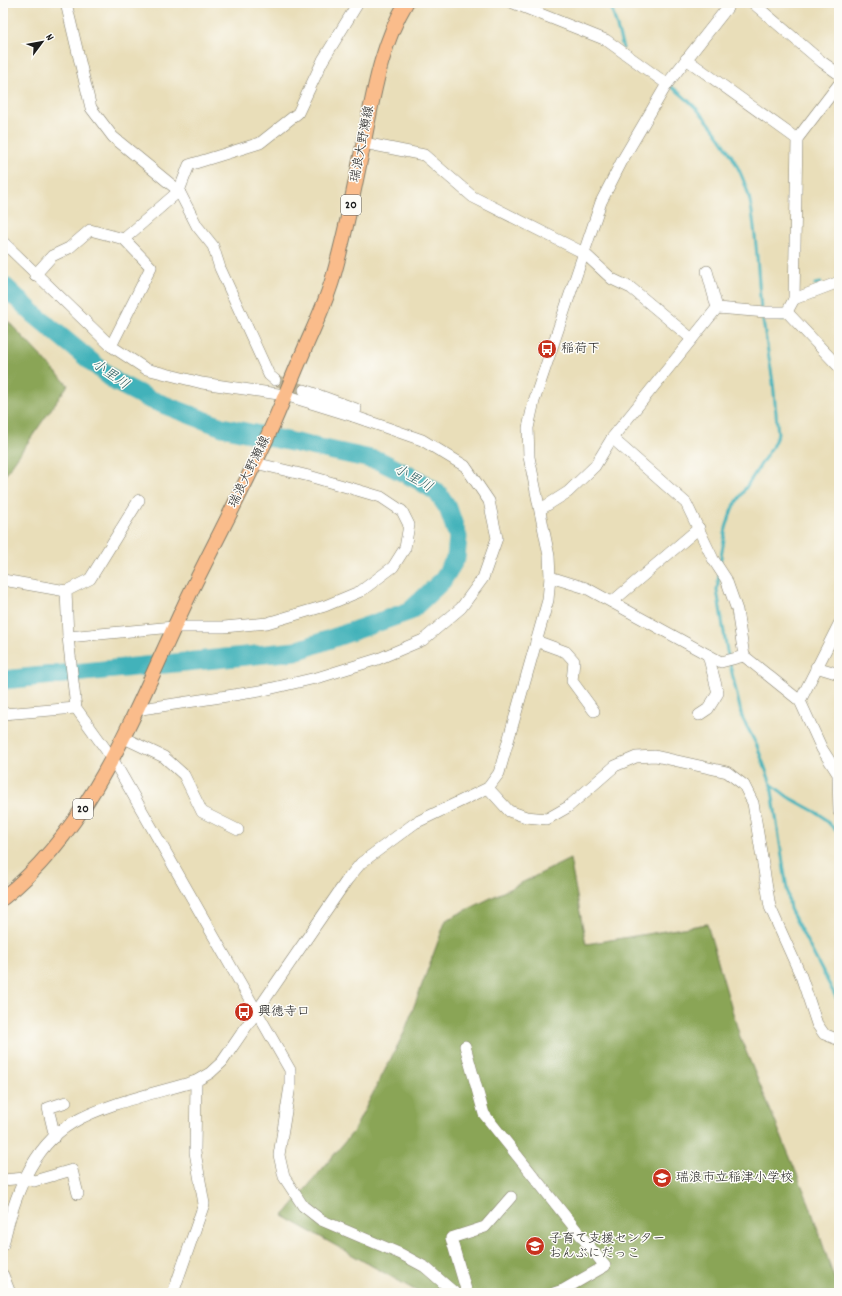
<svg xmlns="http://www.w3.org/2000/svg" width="842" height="1296" font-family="Dekko,'Klee One',sans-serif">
<rect width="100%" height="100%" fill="#fdfcf7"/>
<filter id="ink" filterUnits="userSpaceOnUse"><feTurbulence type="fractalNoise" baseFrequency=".025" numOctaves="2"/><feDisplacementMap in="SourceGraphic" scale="8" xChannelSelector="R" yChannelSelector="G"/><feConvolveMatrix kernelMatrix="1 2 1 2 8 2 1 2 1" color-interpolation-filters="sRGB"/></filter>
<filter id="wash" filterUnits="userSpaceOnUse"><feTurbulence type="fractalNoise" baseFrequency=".012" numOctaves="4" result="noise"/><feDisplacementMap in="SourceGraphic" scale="16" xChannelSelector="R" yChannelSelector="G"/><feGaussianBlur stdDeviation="0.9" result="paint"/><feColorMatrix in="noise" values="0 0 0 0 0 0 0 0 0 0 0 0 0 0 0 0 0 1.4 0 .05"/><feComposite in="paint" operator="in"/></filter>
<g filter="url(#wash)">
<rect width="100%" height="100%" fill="#e9deb9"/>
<g fill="#8aa557" stroke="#53603a">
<polygon points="3,316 68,385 3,478"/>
<polygon points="570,859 586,944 707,924 740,1037 809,1203 839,1293 420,1293 283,1216 353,1132 404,1033 446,920"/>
</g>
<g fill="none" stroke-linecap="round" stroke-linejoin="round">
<g stroke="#42b2ba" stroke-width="3">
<polyline points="610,3 623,48"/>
<path d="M669 85C705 110 743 162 751 206 757 240 758 275 761 309"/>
<polyline points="815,284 821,283"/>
<polyline points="762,317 783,319"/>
<polyline points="720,563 726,528 732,509 772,447 778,434 773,382 762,315"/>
<polyline points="719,574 717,590 727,651 742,717 757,746 771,784 790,909 839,1003"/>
<polyline points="771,784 788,797 821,815 839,834"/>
</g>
<polyline stroke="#42b2ba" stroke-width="19" points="3,285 35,315 116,382 149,399 222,427 380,461 418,480 437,492 448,508 458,537 456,558 442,581 410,611 296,651 3,680"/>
</g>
</g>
<g filter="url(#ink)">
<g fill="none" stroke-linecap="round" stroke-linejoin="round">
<polyline stroke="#c0b79a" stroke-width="11" stroke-dasharray="11 5.5" stroke-linecap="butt" points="275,380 304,390"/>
<defs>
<g id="minor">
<polyline points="66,3 91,108 113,137 179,191 189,165 260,143 298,113 323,60 358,3"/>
<polyline points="513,3 606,40 667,84"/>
<polyline points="753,3 822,62 839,74"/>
<polyline points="686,59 797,139"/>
<polyline points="364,143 424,155 473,197 584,253 612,279 631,288 692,339"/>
<polyline points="124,239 179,191 197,226 213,246 220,268 269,375 275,380"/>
<polyline points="3,242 111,346 146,369 202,383 285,395 353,416 422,440 465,466 489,501 497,538 483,578 461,608 423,640 378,659 320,677 260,691 135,710"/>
<polyline points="707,271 717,308"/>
<polyline points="35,275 52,256 69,248 90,230 124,239 151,267 111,346"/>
<polyline points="794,299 839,282"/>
<polyline points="787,312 794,299 797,139 839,84"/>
<polyline points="304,390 356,409 353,416"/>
<polyline points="612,438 686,503 713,559 726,579 737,610 744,656 800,701 822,749 838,774 839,812"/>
<polyline points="139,500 90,579 66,591 68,637 76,708 112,758 290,1070 290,1086 279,1155 284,1177 303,1206 321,1220 401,1254 425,1267 455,1293"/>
<polyline points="541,509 568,492 595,466 612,438 717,308 766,312 787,312 839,367"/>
<polyline points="550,577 586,588 721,662 744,656"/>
<polyline points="3,580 66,591"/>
<polyline points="612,602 699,528"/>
<polyline points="68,637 173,627 224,627 267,623 325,606 361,591 393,567 405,548 409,525 402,511 381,497 309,476 255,463"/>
<polyline points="536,641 566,652 574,661 572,681 594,711"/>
<polyline points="816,667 839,674"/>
<polyline points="800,701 839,624"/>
<polyline points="3,714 76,708"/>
<polyline points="699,715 708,709 718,693 708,655"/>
<polyline points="122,737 164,757 184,775 202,812 238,830"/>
<polyline points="488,788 509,811 526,817 547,819 568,807 615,766 636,757 655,756 727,772 744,785 753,803 770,907 801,976 817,1024 824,1034 839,1040"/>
<polyline points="465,1046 484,1114 605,1266 563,1290 554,1293"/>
<polyline points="55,1137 48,1108 66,1102"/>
<polyline points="3,1180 25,1178 34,1181 72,1170 78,1194"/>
<path d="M3 1245C13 1201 30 1148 72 1123 106 1103 157 1093 196 1081L210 1073 222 1062 347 880 361 863 415 823 488 788 499 773 548 600 550 577 549 556 529 457 528 428 534 401 601 202 623 159 667 84 731 3"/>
<polyline points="3,1275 10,1293"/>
<polyline points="173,1293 204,1204 195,1152 196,1081"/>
<polyline points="467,1293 451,1238 485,1227 511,1197"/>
</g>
<path id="major" d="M3 898C101 820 142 690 196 581 215 543 235 504 254 465 272 430 286 392 302 355 312 331 324 307 332 281 346 233 355 185 365 136 374 91 382 43 406 3"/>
</defs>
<use href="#minor" stroke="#827d6a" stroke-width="12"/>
<use href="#major" stroke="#827d6a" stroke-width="16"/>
<use href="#minor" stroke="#fff" stroke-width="11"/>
<use href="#major" stroke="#fabc8b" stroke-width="14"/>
</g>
</g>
<defs>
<symbol id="bus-disc" viewBox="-11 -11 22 22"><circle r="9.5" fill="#c8321e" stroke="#fdfcf7"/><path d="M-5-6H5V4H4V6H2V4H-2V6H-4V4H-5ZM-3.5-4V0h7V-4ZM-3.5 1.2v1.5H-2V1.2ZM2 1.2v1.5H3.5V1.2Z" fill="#fff"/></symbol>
<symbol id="school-disc" viewBox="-11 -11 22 22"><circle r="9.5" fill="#c8321e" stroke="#fdfcf7"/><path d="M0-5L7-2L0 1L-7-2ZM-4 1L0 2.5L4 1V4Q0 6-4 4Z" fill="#fff"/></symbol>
</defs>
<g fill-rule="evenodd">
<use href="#bus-disc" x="536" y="338" width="22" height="22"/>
<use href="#bus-disc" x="233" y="1001" width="22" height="22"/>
<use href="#school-disc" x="651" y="1167" width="22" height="22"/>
<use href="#school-disc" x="524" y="1235" width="22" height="22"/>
</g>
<g text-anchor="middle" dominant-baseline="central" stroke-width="3" stroke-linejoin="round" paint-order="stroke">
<g fill="#fdfcf7" stroke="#605f5e" stroke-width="1">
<rect x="341" y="195" width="20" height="20" rx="3"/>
<rect x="73" y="799" width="20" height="20" rx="3"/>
</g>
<g font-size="12" font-weight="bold" fill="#1c1c1c">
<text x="351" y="205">20</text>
<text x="83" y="809">20</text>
</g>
<g font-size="13" fill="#1c1c1c" stroke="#fdfcf7">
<text transform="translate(363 144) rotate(-79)">瑞浪大野瀬線</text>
<text transform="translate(250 472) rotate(-64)">瑞浪大野瀬線</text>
</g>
<g font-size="13" fill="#1c1c1c" stroke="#fdfcf7" text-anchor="start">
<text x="561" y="349">稲荷下</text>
<text x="258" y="1012">興徳寺口</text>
<text x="676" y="1178">瑞浪市立稲津小学校</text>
<text x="549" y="1239">子育て支援センター<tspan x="549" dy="15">おんぶにだっこ</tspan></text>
</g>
<g font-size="14" font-style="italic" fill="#2d6063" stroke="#fdfcf7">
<text transform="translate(110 375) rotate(35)">小里川</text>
<text transform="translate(413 479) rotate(30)">小里川</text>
</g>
</g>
<rect width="842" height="1296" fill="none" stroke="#fdfcf7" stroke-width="16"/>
<g transform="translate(42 42) rotate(58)" stroke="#fdfcf7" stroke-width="3" paint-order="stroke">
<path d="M0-3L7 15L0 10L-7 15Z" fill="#1c1c1c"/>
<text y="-6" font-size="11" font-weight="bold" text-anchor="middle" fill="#1c1c1c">N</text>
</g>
</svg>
